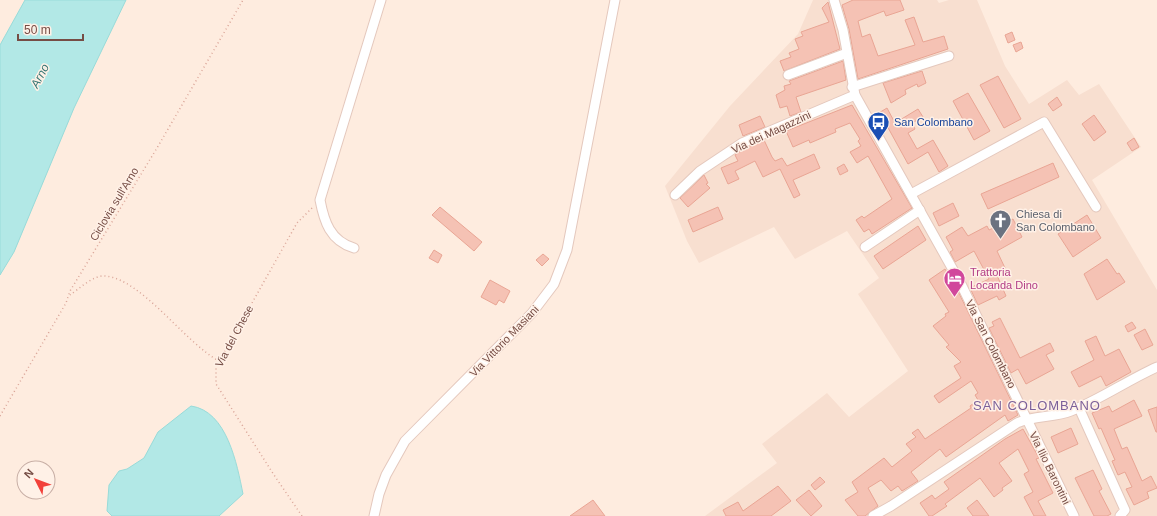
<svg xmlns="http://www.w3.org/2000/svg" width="1157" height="516" font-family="Helvetica,sans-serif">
<rect width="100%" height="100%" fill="#feecdf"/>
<polygon fill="#f8dfd0" points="813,0 937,0 939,3 949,0 977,0 1005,66 1029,104 1067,80 1079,95 1099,84 1141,147 1092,180 1157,290 1157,516 705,516 777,463 762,444 827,393 849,417 908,371 858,294 879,278 847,231 795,259 774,227 699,263 687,241 665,186 730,106 798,34"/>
<g fill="#b2e8e6" stroke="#98dbd9">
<polygon points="25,0 126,0 74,108 14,252 0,275 0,45"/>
<path d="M191 406C227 411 237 464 243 494L219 516H112L107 511 109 485 119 471 127 469 144 458 158 432Z"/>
</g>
<g fill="#f5c2b4" stroke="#e9a594">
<polygon points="853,0 900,0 904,10 886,16 884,11 858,21 862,37 870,34 878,56 915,45 905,20 914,17 923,42 944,36 948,49 858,79 849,29 842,5"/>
<polygon points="828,2 840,49 784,71 780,61 791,57 789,53 799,49 795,39 803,36 801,32 829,22 822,8"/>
<polygon points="1012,32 1015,40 1008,43 1005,35"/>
<polygon points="1021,42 1023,48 1016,52 1013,45"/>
<polygon points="843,61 846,80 796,97 801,112 790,116 787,106 780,108 776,95 785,90 784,86 791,84 789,81"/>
<polygon points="922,71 926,83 918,87 917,84 905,90 906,94 891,103 883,83"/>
<polygon points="998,76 1021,119 1004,128 980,85"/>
<polygon points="968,93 990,131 974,140 953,101"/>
<polygon points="1057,97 1062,105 1053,111 1048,104"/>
<polygon points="852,105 912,208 872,234 869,229 864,232 856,220 862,216 864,218 892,199 868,156 857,163 850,152 861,146 858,141 860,139 850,123 835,129 836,132 810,143 809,140 793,147 786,131"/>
<polygon points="887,108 895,123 918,109 923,117 912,123 915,129 908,133 917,149 933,140 948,166 939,172 928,152 908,164 886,124 884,126 877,114"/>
<polygon points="1094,115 1106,132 1094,141 1082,124"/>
<polygon points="760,116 765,127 743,136 739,125"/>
<polygon points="1134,138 1139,147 1132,151 1127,143"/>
<polygon points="764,140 772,157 775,161 782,158 787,166 814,154 820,168 793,180 800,195 794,198 780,169 763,177 755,161 735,171 739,179 728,184 721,168 738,161 735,155 745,148"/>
<polygon points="1053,163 1059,177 988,209 981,194"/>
<polygon points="844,164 848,171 840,175 837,168"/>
<polygon points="704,175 708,183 706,184 710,188 688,207 680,198"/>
<polygon points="953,203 959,216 939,226 933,213"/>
<polygon points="440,207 482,242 474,251 432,215"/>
<polygon points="718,207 723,219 693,232 688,220"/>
<polygon points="1087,215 1101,238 1073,257 1058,234"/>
<polygon points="1013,219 1022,237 997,251 1005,268 996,273 1006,296 999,300 997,296 978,305 970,288 989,279 974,251 955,262 950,252 953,250 946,237 962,227 968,236 987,226 989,230"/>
<polygon points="918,226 926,240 883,269 874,256"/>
<polygon points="434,250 442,255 438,263 429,258"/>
<polygon points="543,254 549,259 542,266 536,260"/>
<polygon points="1107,259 1117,274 1119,273 1125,282 1097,300 1084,274"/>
<polygon points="945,269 956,287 1018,415 1008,421 1005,415 946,457 940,449 911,472 918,481 902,491 898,486 891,491 881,480 868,488 878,506 865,516 858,516 845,500 858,492 852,482 884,458 892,467 912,451 906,444 916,437 912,433 918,429 925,439 971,408 970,406 978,400 975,395 978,393 971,381 939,403 934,396 961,378 954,366 961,362 946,347 949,345 933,326 946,316 945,314 949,312 929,280"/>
<polygon points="490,280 510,291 504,303 499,300 496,305 481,297"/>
<polygon points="1000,318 1020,358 1050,343 1054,351 1046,355 1054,369 1026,384 1018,369 1011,373 989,328 994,326 992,322"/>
<polygon points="1132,322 1136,328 1128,332 1125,326"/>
<polygon points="1145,329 1153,345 1142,350 1134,335"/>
<polygon points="1096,336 1105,356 1119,349 1131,372 1106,386 1101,376 1079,387 1071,372 1094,360 1085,341"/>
<polygon points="1134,400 1142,416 1114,429 1122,449 1127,447 1142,481 1151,476 1157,488 1147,492 1149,498 1134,505 1126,489 1132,487 1125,472 1118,475 1112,461 1115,460 1101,428 1099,429 1092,413 1109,406 1112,412"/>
<polygon points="1157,407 1157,432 1156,432 1148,410"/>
<polygon points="1071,428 1078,444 1058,453 1051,437"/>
<polygon points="1023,429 1039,458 1036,459 1053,493 1038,501 1046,516 1034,516 1024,497 1033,492 1024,474 1029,471 1018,449 999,463 1012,481 1002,488 1003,490 994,497 980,478 945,504 947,506 932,516 929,516 920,503 932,495 935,499 949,489 944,482 1005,439"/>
<polygon points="1093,470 1102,489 1099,491 1111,514 1107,516 1094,516 1075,478"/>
<polygon points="820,477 825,482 815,490 811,485"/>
<polygon points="778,486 791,501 771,516 726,516 723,510 738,502 743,511"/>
<polygon points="809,490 822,506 811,516 796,500"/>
<polygon points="593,500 605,516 570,516"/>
<polygon points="977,500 989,516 973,516 967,508"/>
</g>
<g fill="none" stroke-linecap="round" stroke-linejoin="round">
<defs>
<g id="minor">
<polyline points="834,0 843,30 855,95 961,284 1074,516"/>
<polyline points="788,75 847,53"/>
<polyline points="852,87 949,56"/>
<polyline points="911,194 1044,122 1096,207"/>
<polyline points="675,195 700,171 742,143 855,95"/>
<polyline points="865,247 920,210"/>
<path d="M354 248C330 241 324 221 320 200L381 0"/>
<polyline points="1079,408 1125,510 1120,516"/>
<polyline points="374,516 379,494 386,475 405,441 532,313 554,284 567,250 615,0"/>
<path d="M873 516 891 506 1017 423C1034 415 1054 418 1071 411 1101 399 1128 380 1157 367"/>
</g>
</defs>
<use href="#minor" stroke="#e4c8bd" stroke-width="11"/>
<g stroke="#daa598" stroke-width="1.5" stroke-dasharray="1 3" stroke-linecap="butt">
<path d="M70 295C79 289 93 275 105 276 142 279 184 342 219 361"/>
<polyline points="0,416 66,303 70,291 157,148 243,0"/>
<polyline points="302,516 274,475 216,384 216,367 297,223 313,207"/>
</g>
<use href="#minor" stroke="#fff" stroke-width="9"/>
</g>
<defs>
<symbol id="bus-pin" viewBox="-11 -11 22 30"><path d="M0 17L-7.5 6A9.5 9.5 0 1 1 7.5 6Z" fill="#1a4fb4" stroke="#fff1e7"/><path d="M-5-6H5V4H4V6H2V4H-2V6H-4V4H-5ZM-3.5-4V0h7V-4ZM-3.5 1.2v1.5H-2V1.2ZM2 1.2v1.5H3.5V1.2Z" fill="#fff"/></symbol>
<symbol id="church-pin" viewBox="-11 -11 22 30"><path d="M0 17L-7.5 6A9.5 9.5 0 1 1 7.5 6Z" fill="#6b7280" stroke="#fff1e7"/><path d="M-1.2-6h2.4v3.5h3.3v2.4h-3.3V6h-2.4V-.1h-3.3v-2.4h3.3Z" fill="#fff"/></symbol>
<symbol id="hotel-pin" viewBox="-11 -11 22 30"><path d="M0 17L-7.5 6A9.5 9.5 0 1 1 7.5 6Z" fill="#d1479c" stroke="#fff1e7"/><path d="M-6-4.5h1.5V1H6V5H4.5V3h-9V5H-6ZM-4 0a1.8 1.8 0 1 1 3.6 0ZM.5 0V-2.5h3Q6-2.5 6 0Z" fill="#fff"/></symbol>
</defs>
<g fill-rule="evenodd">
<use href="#bus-pin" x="866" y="110" width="25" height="34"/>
<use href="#church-pin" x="988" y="208" width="25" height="34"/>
<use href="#hotel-pin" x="942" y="266" width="25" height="34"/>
</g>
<g text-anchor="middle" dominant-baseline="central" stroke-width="3" stroke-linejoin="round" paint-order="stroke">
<g font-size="11" fill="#164399" stroke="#fff1e7" text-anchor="start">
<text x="894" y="122">San Colombano</text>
</g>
<g font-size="11" fill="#764d45" stroke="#fff1e7">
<text transform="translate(771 132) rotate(-25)">Via dei Magazzini</text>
<text transform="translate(114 204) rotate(-59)">Ciclovia sull'Arno</text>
<text transform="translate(234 336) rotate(-62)">Via del Chese</text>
<text transform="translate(504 341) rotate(-46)">Via Vittorio Masiani</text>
<text transform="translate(991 344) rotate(63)">Via San Colombano</text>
<text transform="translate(1050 468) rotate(64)">Via Ilio Barontini</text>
</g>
<g font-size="11" fill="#5b616d" stroke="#fff1e7" text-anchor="start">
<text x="1016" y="214">Chiesa di<tspan x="1016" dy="13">San Colombano</tspan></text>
</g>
<g font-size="11" fill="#b23c85" stroke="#fff1e7" text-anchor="start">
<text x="970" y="272">Trattoria<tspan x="970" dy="13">Locanda Dino</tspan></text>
</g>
<g font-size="12" font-style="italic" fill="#357674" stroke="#fff1e7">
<text transform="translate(40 76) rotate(-62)">Arno</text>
</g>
<g font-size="13" letter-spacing="1" fill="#7c609a" stroke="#fff1e7">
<text x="1037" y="405">SAN COLOMBANO</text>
</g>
</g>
<g transform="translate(36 480) rotate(312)"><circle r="19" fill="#fff1e7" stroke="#c8afa6"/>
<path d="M0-3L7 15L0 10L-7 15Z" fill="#f2413a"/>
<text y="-6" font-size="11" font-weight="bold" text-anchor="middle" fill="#764d45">N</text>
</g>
<path d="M18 34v6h65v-6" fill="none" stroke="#764d45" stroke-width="2"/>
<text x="24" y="34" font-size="12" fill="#764d45" stroke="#fff1e7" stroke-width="3" paint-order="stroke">50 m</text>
</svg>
